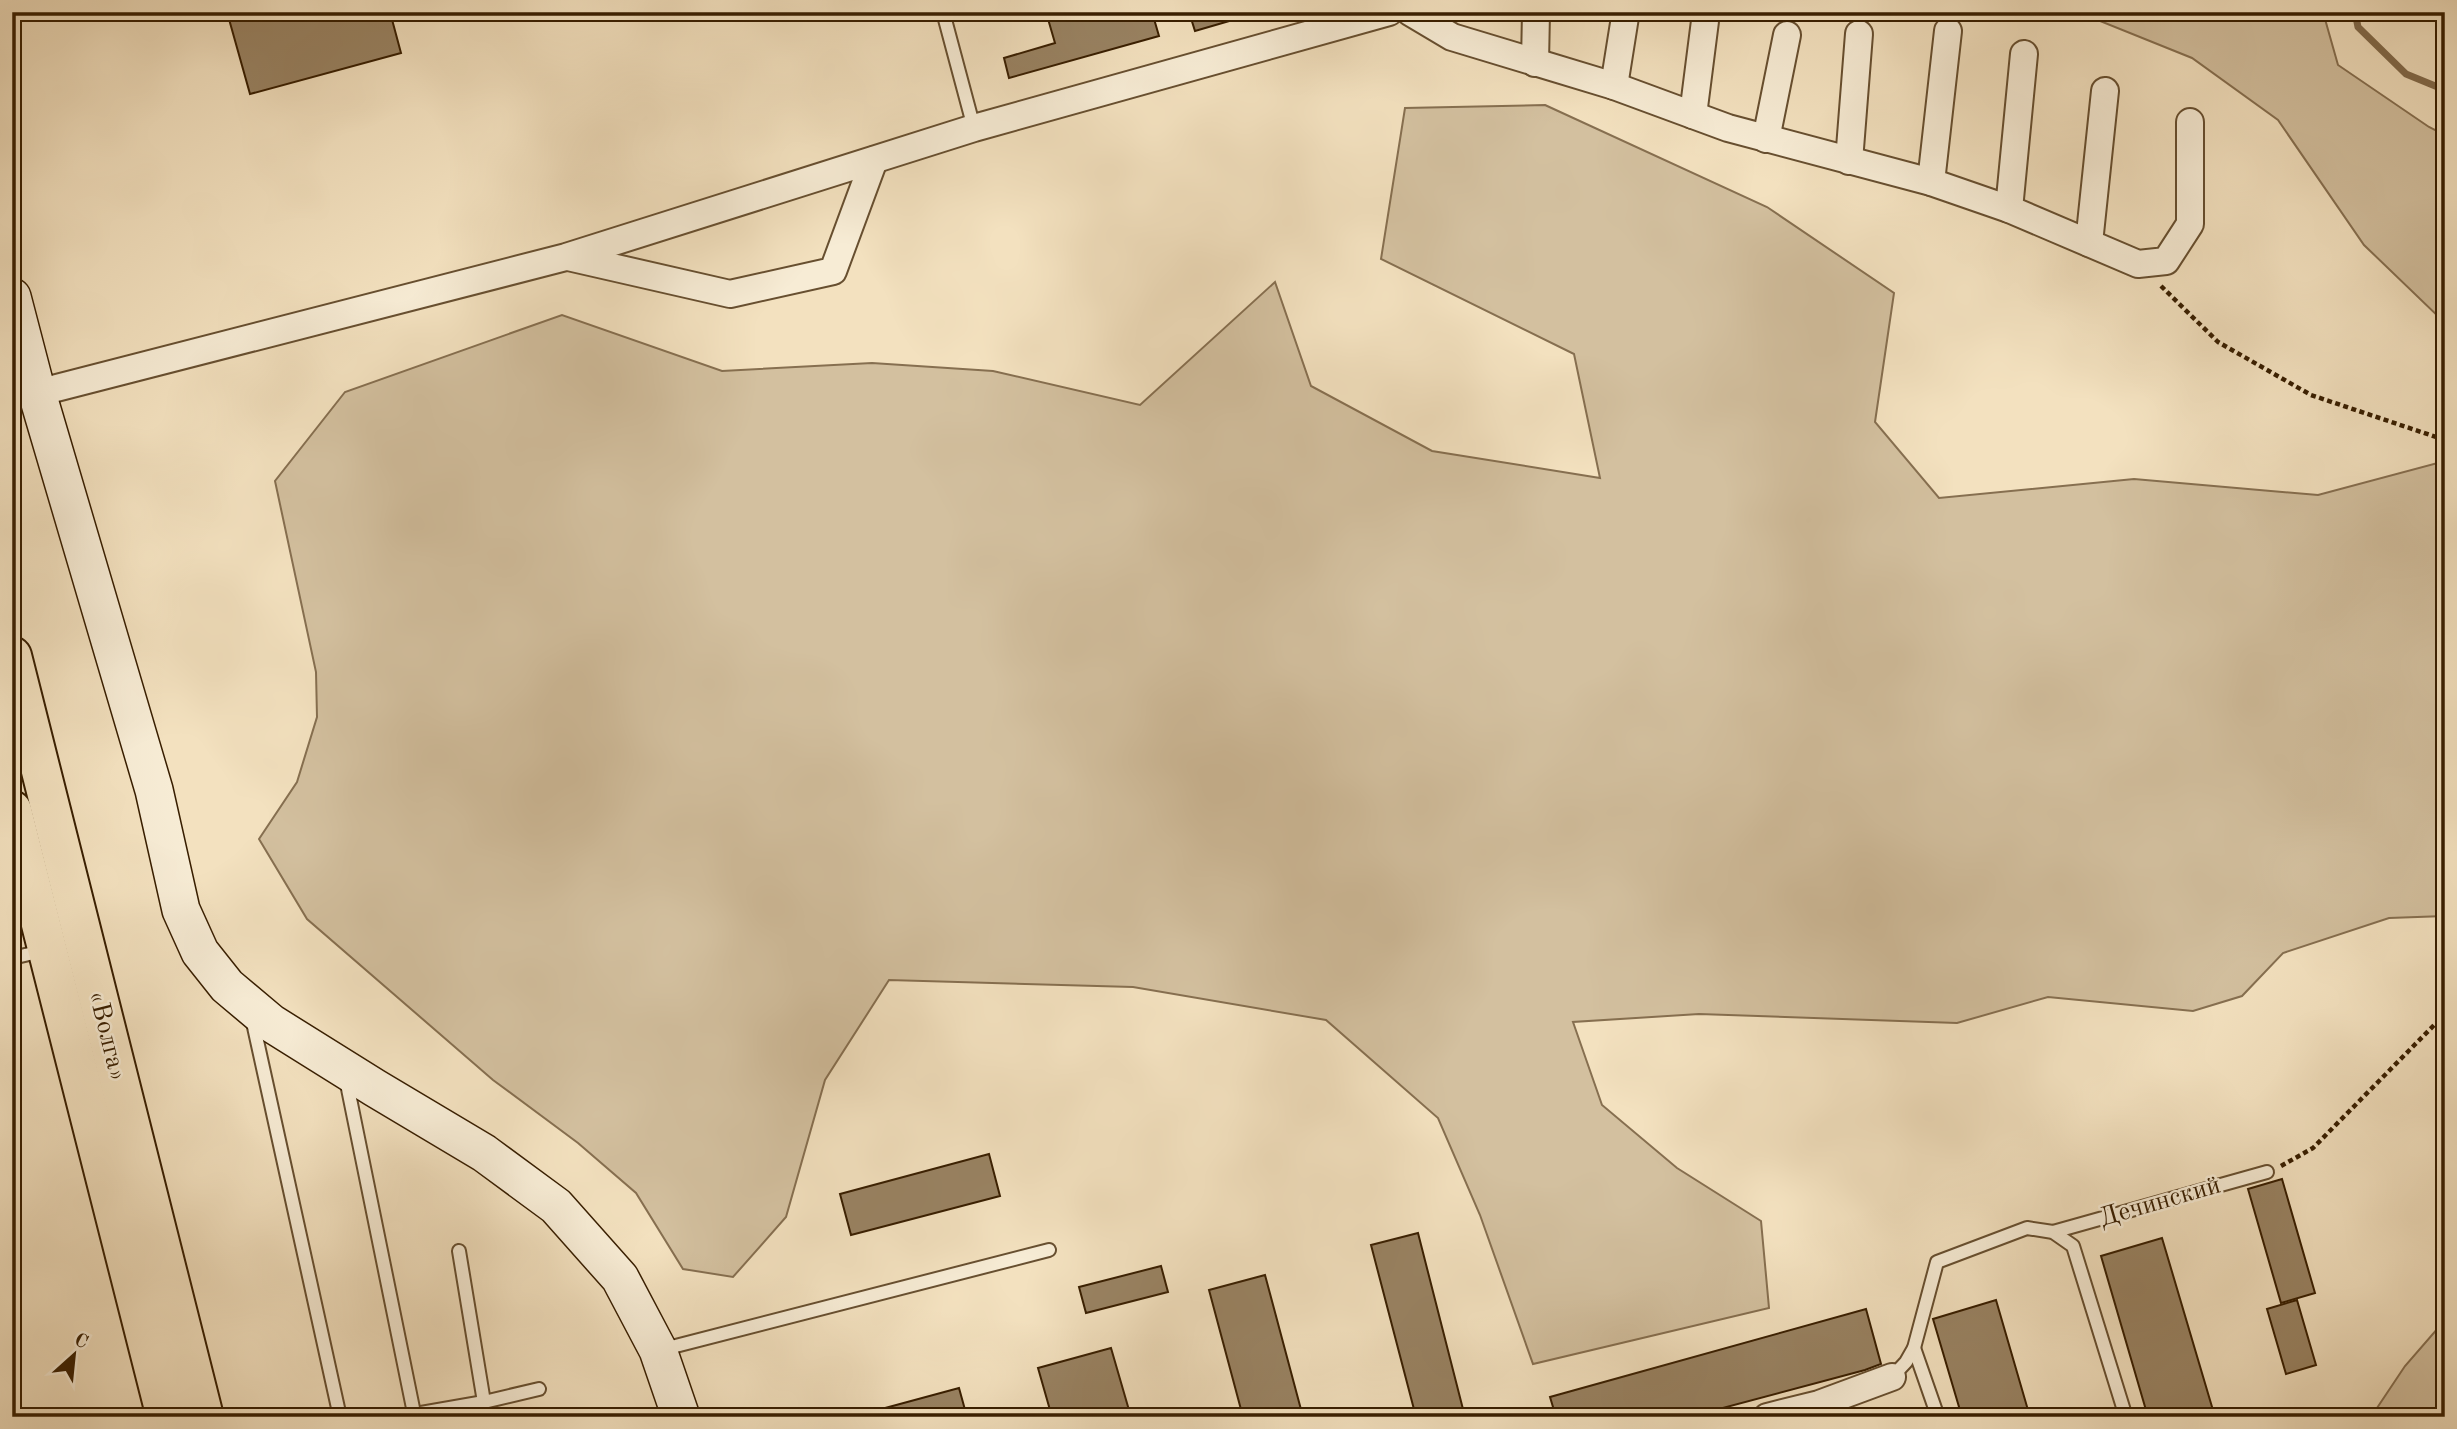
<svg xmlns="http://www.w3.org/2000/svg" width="2457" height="1429" font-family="'Old Standard TT',serif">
<rect width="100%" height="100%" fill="#f3e1bf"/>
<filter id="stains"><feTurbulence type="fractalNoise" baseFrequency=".00286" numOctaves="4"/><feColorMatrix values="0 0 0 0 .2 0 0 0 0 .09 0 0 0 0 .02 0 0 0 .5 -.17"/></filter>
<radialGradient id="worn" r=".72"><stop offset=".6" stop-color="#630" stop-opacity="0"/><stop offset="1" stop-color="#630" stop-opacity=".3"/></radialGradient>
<g fill="#d3c09f" stroke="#866f50" stroke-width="2">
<polygon points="2092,12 2323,12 2338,65 2429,127 2445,135 2445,323 2364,245 2278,120 2192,58 2095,19"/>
<polygon points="1545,105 1767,207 1894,293 1875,422 1939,498 2134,479 2318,495 2445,461 2445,916 2389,918 2283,953 2242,996 2193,1011 2048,997 1957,1023 1699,1014 1573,1022 1602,1105 1677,1168 1761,1221 1769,1308 1533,1364 1480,1215 1438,1118 1326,1020 1133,987 889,980 825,1080 786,1217 733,1277 683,1269 636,1193 578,1143 493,1080 307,919 259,839 297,782 317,717 316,672 275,481 345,392 562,315 722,371 872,363 993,371 1140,405 1275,282 1311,386 1432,451 1600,478 1574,354 1381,259 1405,108"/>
<polygon points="2445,1320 2445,1417 2371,1417 2405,1366"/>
</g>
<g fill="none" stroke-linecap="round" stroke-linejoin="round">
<polyline stroke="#826b4c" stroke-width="7" points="2355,12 2358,27 2406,74 2445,90"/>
</g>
<g fill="#998363" stroke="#381e00" stroke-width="2">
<polygon points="227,12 390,12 401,53 250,94"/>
<polygon points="1046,12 1152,12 1159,36 1009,78 1004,58 1055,43"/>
<polygon points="1189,12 1242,12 1243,17 1195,31"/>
<polygon points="989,1154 1000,1196 851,1235 840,1194"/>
<polygon points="2282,1179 2315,1293 2281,1303 2248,1189"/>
<polygon points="1418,1233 1465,1417 1416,1417 1371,1245"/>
<polygon points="2162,1238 2215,1417 2148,1417 2101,1256"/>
<polygon points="1161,1266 1168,1292 1086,1313 1079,1287"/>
<polygon points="1265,1275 1303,1417 1243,1417 1209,1290"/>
<polygon points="1996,1300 2030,1417 1962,1417 1933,1319"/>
<polygon points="2297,1300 2316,1365 2286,1374 2267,1309"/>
<polygon points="1866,1309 1881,1364 1865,1370 1689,1417 1556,1417 1550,1397"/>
<polygon points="1111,1348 1131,1417 1052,1417 1038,1368"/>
<polygon points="959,1388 967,1417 875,1417 874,1411"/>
</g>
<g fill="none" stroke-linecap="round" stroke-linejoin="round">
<defs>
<g id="lane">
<polyline points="943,12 974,128"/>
<polyline points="12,958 42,951"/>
<polyline points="252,1018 340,1417"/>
<polyline points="346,1079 414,1413"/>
<polyline points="2053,1232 2267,1172"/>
<polyline points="459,1251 484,1402"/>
<polyline points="1914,1348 1938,1417"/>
<polyline points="660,1350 1049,1250"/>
<polyline points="1892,1377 1906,1362 1914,1348 1937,1262 2027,1228 2053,1232 2073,1246 2126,1417"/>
<polyline points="398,1417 484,1402 539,1389"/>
</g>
<g id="street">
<polyline points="1410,12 1452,37 1614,86 1728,128 1931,182 2009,209 2138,264 2166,261 2190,224 2190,122"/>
<polyline points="1535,63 1536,12"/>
<polyline points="1614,86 1625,17"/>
<polyline points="1693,115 1705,21"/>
<polyline points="1766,139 1787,35"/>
<polyline points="1849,161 1859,34"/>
<polyline points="1931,182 1948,31"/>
<polyline points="2009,209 2024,54"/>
<polyline points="2089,243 2105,91"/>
<polyline points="568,257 730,294 833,271 874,160"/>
<polyline points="37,393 566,257 974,128 1389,12"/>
<polyline points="1767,1417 1819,1404 1892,1377"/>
</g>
<polyline id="secondary" points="12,297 37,393 154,790 181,910 200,952 227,986 271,1023 375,1088 484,1153 556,1206 620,1278 658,1350 681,1417"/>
<g id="highway">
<polyline points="12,656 204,1417"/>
<polyline points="12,810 166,1417"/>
</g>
</defs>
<use href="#lane" stroke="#674f30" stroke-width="16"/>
<use href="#street" stroke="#674f30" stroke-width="30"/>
<use href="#secondary" stroke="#381e00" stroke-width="40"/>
<use href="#highway" stroke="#381e00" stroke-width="42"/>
<g stroke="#381e00" stroke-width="4.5" stroke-dasharray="5 3.5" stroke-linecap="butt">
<polyline points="2161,286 2218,342 2311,395 2445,440"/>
<polyline points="2281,1166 2313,1148 2445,1014"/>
</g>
<use href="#lane" stroke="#f7ecd5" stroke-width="12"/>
<use href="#street" stroke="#f7ecd5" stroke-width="26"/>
<use href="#secondary" stroke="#f7ecd5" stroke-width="37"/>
<use href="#highway" stroke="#f3e1bf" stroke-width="38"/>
</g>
<g text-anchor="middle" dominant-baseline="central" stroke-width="5" stroke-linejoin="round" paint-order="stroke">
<g font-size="26" fill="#381e00" stroke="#f7ecd5">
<text transform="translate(107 1036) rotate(76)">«Волга»</text>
<text transform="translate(2160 1202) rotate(-16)">Дечинский</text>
</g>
</g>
<rect width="2457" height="1429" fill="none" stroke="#f3e1bf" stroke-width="42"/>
<rect x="14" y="14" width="2429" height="1401" fill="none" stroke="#381e00" stroke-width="3.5"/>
<rect x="21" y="21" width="2415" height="1387" fill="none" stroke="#381e00" stroke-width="2"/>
<g transform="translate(74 1355) rotate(27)" stroke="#f7ecd5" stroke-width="5" paint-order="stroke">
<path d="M0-5L12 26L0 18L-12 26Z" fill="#381e00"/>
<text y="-10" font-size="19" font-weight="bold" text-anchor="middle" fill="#381e00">С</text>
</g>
<rect width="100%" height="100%" filter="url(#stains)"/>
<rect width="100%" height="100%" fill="url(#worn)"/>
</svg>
